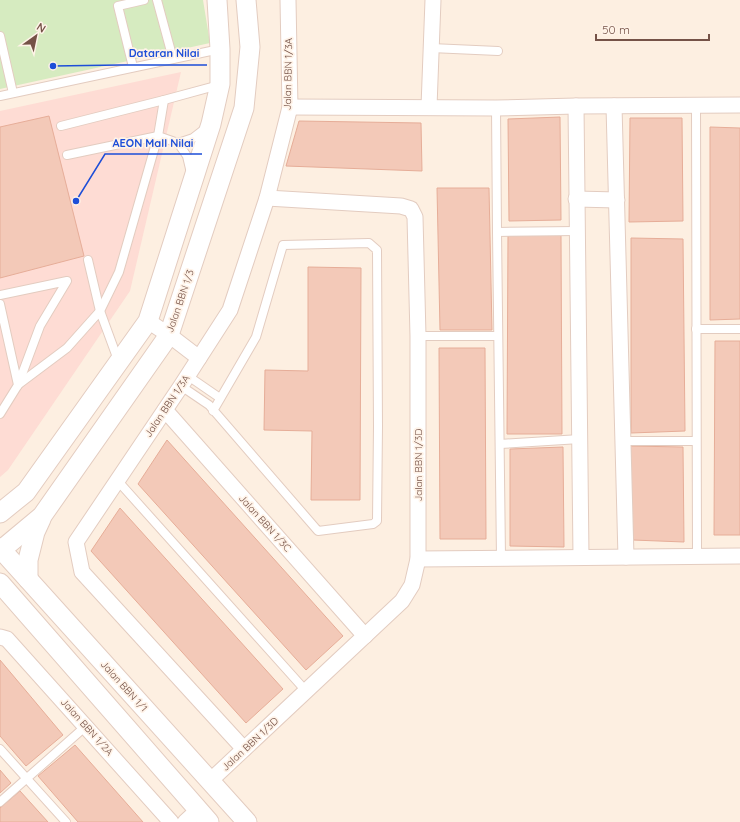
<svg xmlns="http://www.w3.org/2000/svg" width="740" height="822" font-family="Quicksand,sans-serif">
<rect width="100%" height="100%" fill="#fdefe1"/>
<polygon fill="#fedcd4" points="181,72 130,291 8,470 0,477 0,111"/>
<polygon fill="#d6ebc0" points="0,0 203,0 210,43 0,89"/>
<g fill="#f3c9b8" stroke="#e6ad98">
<polygon points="49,116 84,256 0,278 0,127"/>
<polygon points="560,117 561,220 509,221 508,119"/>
<polygon points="630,118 682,118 683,221 629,222"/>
<polygon points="299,121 421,123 422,171 286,166"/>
<polygon points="710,127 740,128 740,319 710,320"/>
<polygon points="437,188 489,188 492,330 440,330"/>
<polygon points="508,235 561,235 562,434 507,434"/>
<polygon points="631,238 683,239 685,431 631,433"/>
<polygon points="308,267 361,268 360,500 311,500 312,431 264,430 265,370 308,371"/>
<polygon points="715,341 740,341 740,535 714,535"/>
<polygon points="439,348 485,348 486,539 440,539"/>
<polygon points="167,440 343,636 306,670 138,484"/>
<polygon points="630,446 683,447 684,542 633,540"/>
<polygon points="563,447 564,547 510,546 510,449"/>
<polygon points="120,508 283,689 246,723 91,551"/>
<polygon points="0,660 63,735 26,766 0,736"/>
<polygon points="75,745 143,822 78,822 38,776"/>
<polygon points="0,770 11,783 0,793"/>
<polygon points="20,791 48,822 0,822 0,808"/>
</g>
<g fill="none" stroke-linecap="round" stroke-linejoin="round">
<defs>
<g id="service">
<polyline points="157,0 173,59"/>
<polyline points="0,36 13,93"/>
<polyline points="431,48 498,51"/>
<polyline points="133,67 118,6 144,0"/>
<polyline points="0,96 220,49"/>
<polyline points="696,105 697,556"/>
<polyline points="496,108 497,232 501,558"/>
<polyline points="61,126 164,100 219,85"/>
<polyline points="178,143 187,156 191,173"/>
<polyline points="67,155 158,136 178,143 193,138 206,128"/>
<polyline points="497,232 576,231"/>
<polyline points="88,260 100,311"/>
<polyline points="0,295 67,281 40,326 18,385"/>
<polyline points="0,304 18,385 0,414"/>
<polyline points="100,311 119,272 158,136 164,100"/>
<polyline points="696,329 740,329"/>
<polyline points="418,336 498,336"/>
<polyline points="188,376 220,398"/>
<polyline points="19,384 67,348 100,311 118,360"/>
<polyline points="181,386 209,405 318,531 373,524 377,521 378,426 377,250 369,243 283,245 256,337 213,411"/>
<polyline points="623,441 696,441"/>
<polyline points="500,444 580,439"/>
<polyline points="117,480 306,691"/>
<polyline points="0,749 66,822"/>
<polyline points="0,802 86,726"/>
</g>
<g id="minor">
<polyline points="576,106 581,557"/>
<polyline points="614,106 626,557"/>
<polyline points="290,107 496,108 576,106 740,105"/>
<polyline points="429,107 433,0"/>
<polyline points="576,199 617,200"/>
<polyline points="148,321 169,335 199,358"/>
<polyline points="165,410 365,636"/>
<polyline points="418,559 740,556"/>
<polyline points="0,637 7,639 171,822"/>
<polyline points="244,749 82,572 76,542 181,386 230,310 267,198 290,107 288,0"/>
<polyline points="210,781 402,601 412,585 418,559 418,336 415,217 411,209 401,206 267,198"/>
<polyline points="185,822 198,810"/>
</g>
<g id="tertiary">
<polyline points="0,513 26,492 148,321 211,124 220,84 220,49 217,0"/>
<polyline points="0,548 247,822"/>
<polyline points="0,551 42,516 169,335 244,108 250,47 246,0"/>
<polyline points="28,579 28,560 35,532 41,519"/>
<polyline points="0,583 209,822"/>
</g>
</defs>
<use href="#service" stroke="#e3ccc0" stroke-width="10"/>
<use href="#minor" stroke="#e3ccc0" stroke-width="17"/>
<use href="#tertiary" stroke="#e3ccc0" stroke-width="21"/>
<use href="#service" stroke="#fff" stroke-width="8"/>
<use href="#minor" stroke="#fff" stroke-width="15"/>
<use href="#tertiary" stroke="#fff" stroke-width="19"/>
</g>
<g text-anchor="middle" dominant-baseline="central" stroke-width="3.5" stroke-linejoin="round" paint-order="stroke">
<g font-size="10" fill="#755247" stroke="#fff3e8">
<text transform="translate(288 74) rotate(-89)">Jalan BBN 1/3A</text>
<text transform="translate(180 301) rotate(-71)">Jalan BBN 1/3</text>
<text transform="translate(167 406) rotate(-56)">Jalan BBN 1/3A</text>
<text transform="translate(418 465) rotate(-90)">Jalan BBN 1/3D</text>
<text transform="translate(265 523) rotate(48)">Jalan BBN 1/3C</text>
<text transform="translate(124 686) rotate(48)">Jalan BBN 1/1</text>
<text transform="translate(87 727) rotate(48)">Jalan BBN 1/2A</text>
<text transform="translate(250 744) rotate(-43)">Jalan BBN 1/3D</text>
</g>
</g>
<path fill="none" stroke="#1d4ed8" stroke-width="1.5" d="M53 66L120 65H207M76 201L105 154H202"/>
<g fill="#1d4ed8" stroke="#fff3e8" stroke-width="1.5">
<circle cx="53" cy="66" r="4"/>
<circle cx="76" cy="201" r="4"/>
</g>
<g font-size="11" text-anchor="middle" font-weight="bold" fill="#1d4ed8" stroke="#fff3e8" stroke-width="3.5" stroke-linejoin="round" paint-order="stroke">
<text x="164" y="57">Dataran Nilai</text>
<text x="153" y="147">AEON Mall Nilai</text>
</g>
<g transform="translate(36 36) rotate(33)" stroke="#fff3e8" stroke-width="3" paint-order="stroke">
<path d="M0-3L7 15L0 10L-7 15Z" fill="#755247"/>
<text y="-6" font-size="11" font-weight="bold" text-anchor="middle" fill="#755247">N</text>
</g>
<path d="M596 34v6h113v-6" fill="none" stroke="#755247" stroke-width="2"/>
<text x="602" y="34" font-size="12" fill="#755247" stroke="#fff3e8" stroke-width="3" paint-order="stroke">50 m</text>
</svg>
